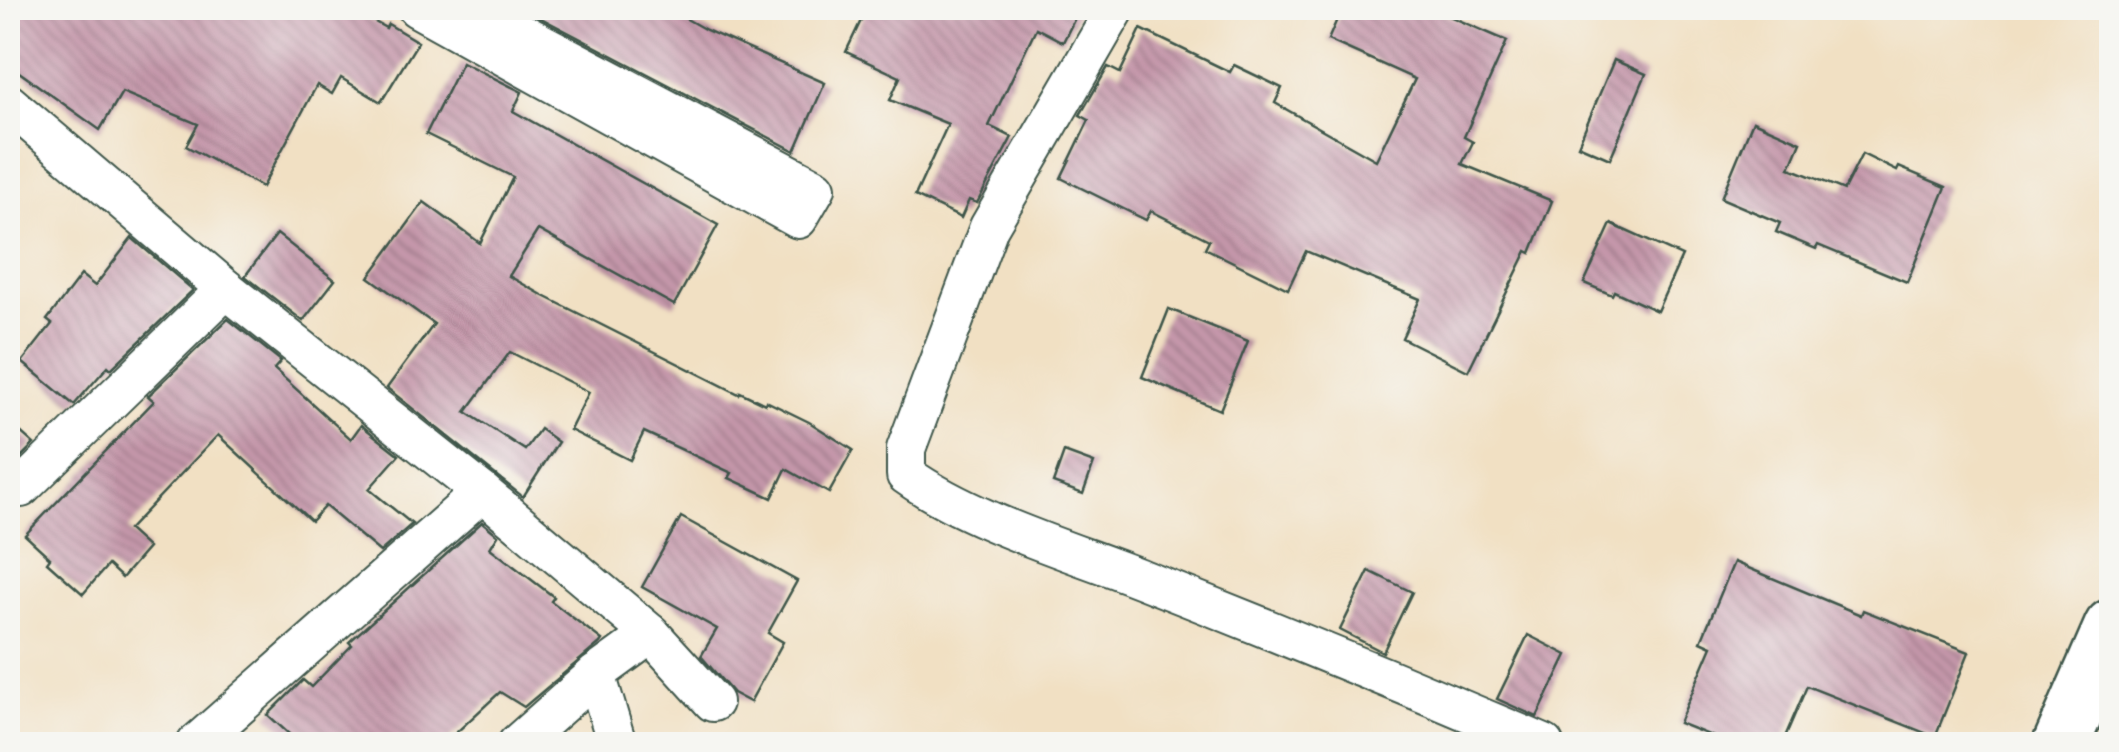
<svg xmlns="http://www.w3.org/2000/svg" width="2119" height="752" font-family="Alegreya,serif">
<defs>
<pattern id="building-back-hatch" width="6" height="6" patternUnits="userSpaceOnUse" patternTransform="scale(2.5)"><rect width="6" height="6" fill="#c597aa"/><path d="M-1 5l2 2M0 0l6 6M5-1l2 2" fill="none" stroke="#9f7c8b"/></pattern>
</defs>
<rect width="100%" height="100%" fill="#f6f6f2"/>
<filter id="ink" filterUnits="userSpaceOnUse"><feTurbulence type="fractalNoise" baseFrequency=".01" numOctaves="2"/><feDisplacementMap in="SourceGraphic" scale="20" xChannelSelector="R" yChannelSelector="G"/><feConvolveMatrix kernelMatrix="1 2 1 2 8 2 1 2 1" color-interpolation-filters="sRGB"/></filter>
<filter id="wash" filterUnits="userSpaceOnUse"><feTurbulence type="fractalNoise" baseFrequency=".0048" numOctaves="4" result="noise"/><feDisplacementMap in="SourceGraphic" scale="40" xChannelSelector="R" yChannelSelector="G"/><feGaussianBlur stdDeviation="2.25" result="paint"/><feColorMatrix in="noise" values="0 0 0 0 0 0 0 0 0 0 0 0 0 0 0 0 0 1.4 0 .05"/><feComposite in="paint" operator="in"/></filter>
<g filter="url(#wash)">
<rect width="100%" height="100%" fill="#f1e0c3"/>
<g id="blocks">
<g fill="url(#building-back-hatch)">
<polygon points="8,8 349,8 386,28 388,24 418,42 381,102 341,78 332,94 317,85 262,187 186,146 198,124 122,92 100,130 8,64"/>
<polygon points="522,8 667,8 706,30 825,83 795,151"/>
<polygon points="867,8 1080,8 1063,42 1036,28 989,126 1012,137 977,203 969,200 961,218 915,196 948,124 890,100 900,77 846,52"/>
<polygon points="1342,8 1431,8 1507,41 1464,137 1473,142 1462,164 1552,201 1531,253 1527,251 1468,371 1402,338 1420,299 1306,251 1288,289 1205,248 1209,240 1151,211 1146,220 1061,178 1089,120 1080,115 1108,67 1120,73 1141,29 1230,72 1234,65 1282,88 1275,103 1376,160 1415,79 1328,40"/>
<polygon points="1614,60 1646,74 1610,159 1578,145"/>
<polygon points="462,62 522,92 513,111 718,225 674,305 538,230 509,276 544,296 739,394 740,392 765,404 766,401 809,422 853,450 829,493 786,469 772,498 729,478 732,473 644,432 630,460 570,430 589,392 510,352 466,412 525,450 540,429 558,442 523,497 387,388 434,324 369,277 424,202 480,243 513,177 426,134"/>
<polygon points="1753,121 1801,142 1790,168 1844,190 1862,154 1897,171 1899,167 1946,187 1907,282 1818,245 1816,249 1776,232 1780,223 1721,198"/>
<polygon points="1611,224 1682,256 1657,311 1614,291 1612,295 1584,283"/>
<polygon points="277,234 335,280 303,321 245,276"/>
<polygon points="132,238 193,290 111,369 108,366 74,405 22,362 52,324 47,320 81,275 95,286"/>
<polygon points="1169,309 1248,341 1220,410 1142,377"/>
<polygon points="228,319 281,361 274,369 351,439 361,425 399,455 369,489 412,524 380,552 325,506 311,521 218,435 128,530 148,548 122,578 108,565 83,594 47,562 50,558 25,535 154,401 148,396"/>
<polygon points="8,421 34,444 8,470"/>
<polygon points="1064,452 1094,463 1083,494 1053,483"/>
<polygon points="681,517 797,581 768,633 783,642 750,702 733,693 701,656 717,629 642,587"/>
<polygon points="482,522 498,535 490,548 554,597 551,601 602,640 600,643 524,707 500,692 444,744 300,744 268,715 303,680 311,687 352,645 349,642"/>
<polygon points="1734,562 1861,615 1863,610 1969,652 1935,737 1807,686 1782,744 1731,744 1679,723 1712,646 1701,641"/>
<polygon points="1369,571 1412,592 1383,652 1340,630"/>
<polygon points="1528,635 1567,655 1537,717 1497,699"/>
</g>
</g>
</g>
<g filter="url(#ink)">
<use href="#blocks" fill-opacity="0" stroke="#3e5549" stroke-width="2.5"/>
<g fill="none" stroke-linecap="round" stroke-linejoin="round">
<defs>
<g id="street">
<polyline points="417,8 798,219 816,188 475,8"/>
<path d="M1116 8 989 227 906 449V475C970 521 1068 550 1142 579 1277 632 1411 687 1544 744"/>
<polyline points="8,103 226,289 482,492 651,634 713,702"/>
<polyline points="21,488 226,289"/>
<polyline points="596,674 617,744"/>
<polyline points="196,744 482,492"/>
<polyline points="517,744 596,674 651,634"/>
</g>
<polyline id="secondary" points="2061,744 2112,627"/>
</defs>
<use href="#street" stroke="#3e5549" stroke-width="42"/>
<use href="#secondary" stroke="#3e5549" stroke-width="60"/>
<use href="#street" stroke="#fff" stroke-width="38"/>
<use href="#secondary" stroke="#fff" stroke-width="55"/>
</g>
</g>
<rect width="2119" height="752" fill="none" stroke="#f6f6f2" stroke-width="40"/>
</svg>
